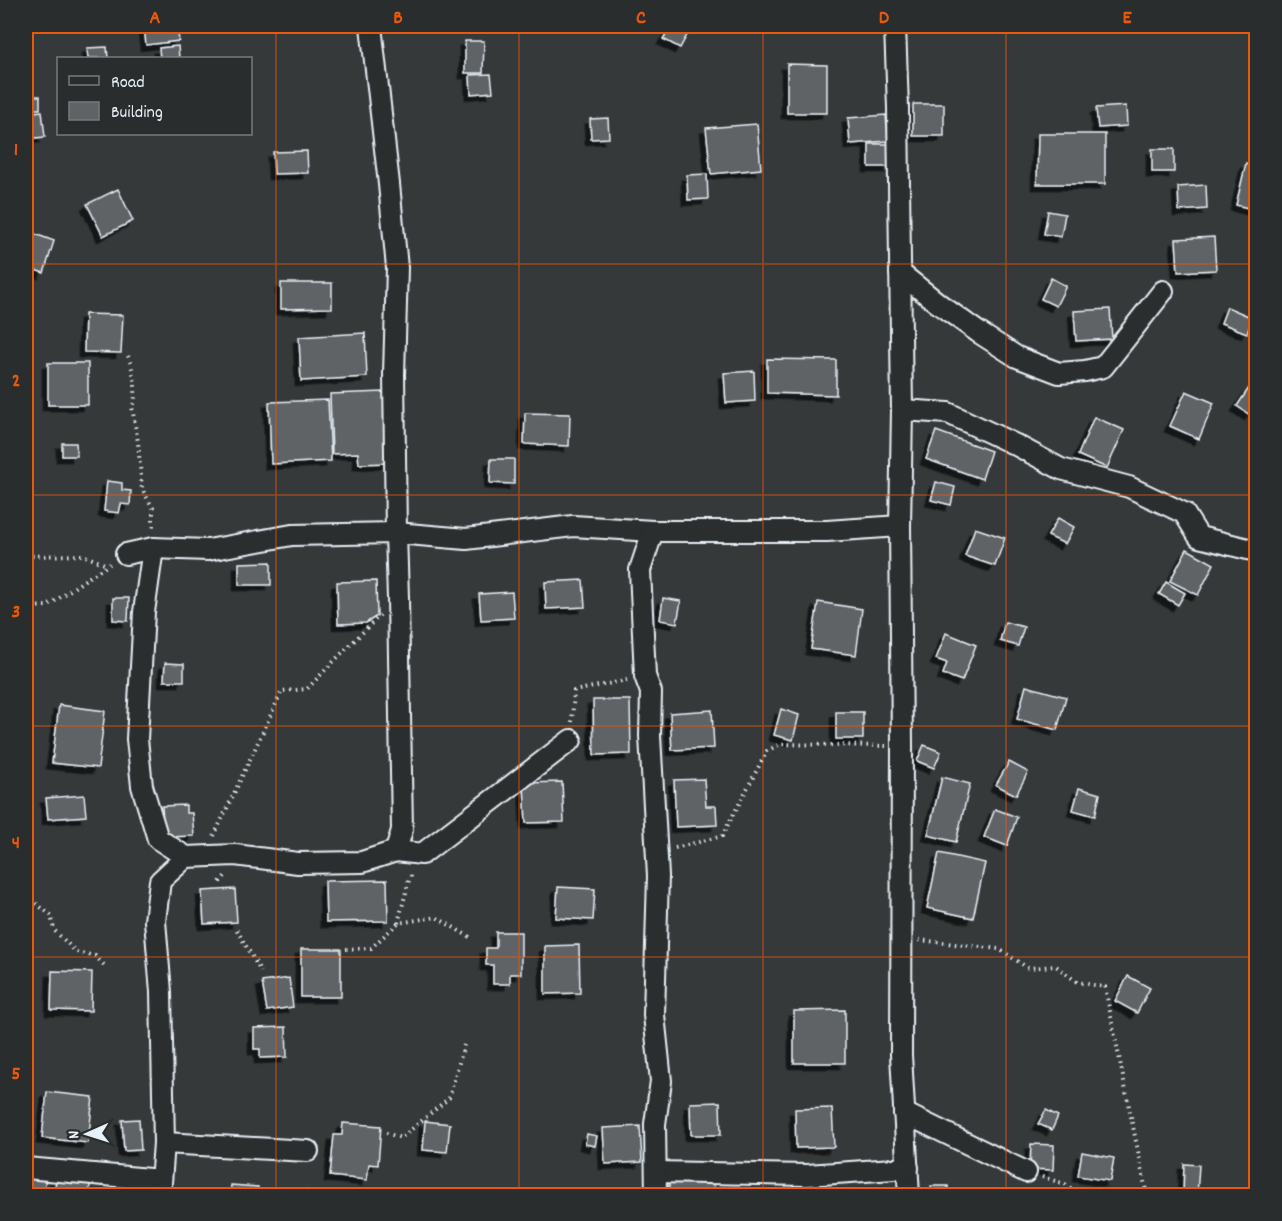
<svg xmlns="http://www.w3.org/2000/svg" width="1282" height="1221" font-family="Dekko,sans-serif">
<defs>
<filter id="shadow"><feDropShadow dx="-5.5" dy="5.5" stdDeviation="0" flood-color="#0009"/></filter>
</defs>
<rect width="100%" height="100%" fill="#35393a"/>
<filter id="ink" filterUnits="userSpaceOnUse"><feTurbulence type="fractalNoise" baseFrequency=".0167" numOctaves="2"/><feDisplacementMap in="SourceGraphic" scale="12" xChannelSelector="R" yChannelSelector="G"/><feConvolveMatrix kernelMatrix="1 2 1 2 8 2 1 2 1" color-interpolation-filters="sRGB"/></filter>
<g filter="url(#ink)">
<g fill="#5f6365" stroke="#e8f1f8" stroke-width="1.5" filter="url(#shadow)">
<polygon points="144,26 177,26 179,41 146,45"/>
<polygon points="671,26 692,26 680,48 663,39"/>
<polygon points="465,41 484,41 483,73 465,73"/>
<polygon points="178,46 179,58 160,58 159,48"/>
<polygon points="107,47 108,58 88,58 87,48"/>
<polygon points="787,64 827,65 827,113 787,113"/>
<polygon points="491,74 493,92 471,94 470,75"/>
<rect x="26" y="96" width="14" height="13"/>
<rect x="913" y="104" width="31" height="32"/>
<polygon points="1126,106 1127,126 1098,128 1096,108"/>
<polygon points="42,111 45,137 26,139 26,113"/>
<polygon points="886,115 888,141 850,144 848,118"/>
<polygon points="608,118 609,138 591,139 590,119"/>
<polygon points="757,124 761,169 711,174 706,128"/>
<polygon points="1038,134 1105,134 1105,184 1037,184"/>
<rect x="869" y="144" width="21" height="23"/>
<rect x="1152" y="149" width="22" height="23"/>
<polygon points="307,151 308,173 274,174 273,152"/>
<polygon points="1246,163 1256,165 1256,210 1236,205"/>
<polygon points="707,174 708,199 688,200 687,175"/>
<polygon points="1206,185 1207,209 1179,211 1178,187"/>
<polygon points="118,189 133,221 103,236 87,204"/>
<polygon points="1048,211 1065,214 1061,237 1044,234"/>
<polygon points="35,234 54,241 44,273 26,267 26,263"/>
<polygon points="1214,237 1216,270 1178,272 1176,239"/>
<polygon points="1051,278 1066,286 1056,306 1041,299"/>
<polygon points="281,283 332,283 332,308 281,309"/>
<polygon points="1227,307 1253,318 1247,333 1221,323"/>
<polygon points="1110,309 1112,339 1076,341 1074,311"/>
<polygon points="85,314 123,315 121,353 84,352"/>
<polygon points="365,333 367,377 301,381 299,337"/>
<polygon points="767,359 836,360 836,395 767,393"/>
<rect x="48" y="363" width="40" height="42"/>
<polygon points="754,371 755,401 726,403 724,373"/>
<polygon points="1249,388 1256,392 1256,404 1250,415 1237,406"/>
<polygon points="1186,391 1214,403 1199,439 1170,426"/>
<polygon points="385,392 387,463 359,464 358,453 332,454 330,394"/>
<polygon points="328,400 331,461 271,464 269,402"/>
<polygon points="525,413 570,414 569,446 524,444"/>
<polygon points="1094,417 1124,430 1107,468 1078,455"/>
<polygon points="936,431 991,451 982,479 926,459"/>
<polygon points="62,443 76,443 77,456 62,456"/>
<polygon points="491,459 514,459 514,484 490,483"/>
<polygon points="107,481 122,483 122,490 131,491 130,505 121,504 119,513 104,511"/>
<polygon points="936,482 955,487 951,505 931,500"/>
<polygon points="1058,518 1074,527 1065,544 1048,536"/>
<polygon points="975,528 1005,538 995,566 965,556"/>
<polygon points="1187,549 1214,564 1198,595 1170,581"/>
<polygon points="271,562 271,585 239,585 239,563"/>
<polygon points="583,580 585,607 546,609 545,582"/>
<polygon points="376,581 377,616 366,623 338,624 337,582"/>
<polygon points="1166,582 1185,593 1178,605 1159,594"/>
<polygon points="512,592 514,618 481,620 479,594"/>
<polygon points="113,598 129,598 128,621 113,620"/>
<polygon points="663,598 681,601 677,623 660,620"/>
<polygon points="818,602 862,609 856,655 811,649"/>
<polygon points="1005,622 1024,627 1018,646 1000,641"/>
<polygon points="946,633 976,645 962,681 943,674 947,663 936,659"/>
<polygon points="165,663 184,664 184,681 164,681"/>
<polygon points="1026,686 1066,697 1057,730 1017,719"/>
<polygon points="593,700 630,700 631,754 594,755"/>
<polygon points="59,705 105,711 98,768 52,763"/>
<polygon points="781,709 799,715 793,740 774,735"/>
<polygon points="712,710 714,748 672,750 670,713"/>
<rect x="836" y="712" width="27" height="27"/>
<polygon points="924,745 941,752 934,768 917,761"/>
<polygon points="1009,762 1028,772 1016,795 996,785"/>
<polygon points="942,777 970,784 956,842 928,835"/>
<polygon points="704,779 706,806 716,806 717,825 676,827 674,780"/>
<polygon points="562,782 564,822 526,823 524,783"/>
<polygon points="1079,788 1100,794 1095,816 1073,810"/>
<polygon points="84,795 86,816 48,819 46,798"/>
<polygon points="186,805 186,813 192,813 194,836 164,837 162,806"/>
<polygon points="995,809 1017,817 1007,846 984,837"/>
<polygon points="939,853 985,863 973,918 927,908"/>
<polygon points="387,880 388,921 326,922 325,881"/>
<polygon points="558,887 595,889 593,920 556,918"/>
<polygon points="235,889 237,922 204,924 202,891"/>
<polygon points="496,932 521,932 521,974 510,974 510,984 493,984 493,965 486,965 486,948 496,948"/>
<polygon points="579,945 580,993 545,994 545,946"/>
<rect x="301" y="949" width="40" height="48"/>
<polygon points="52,971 92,972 91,1011 51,1010"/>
<polygon points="1128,976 1150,988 1137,1013 1115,1001"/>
<polygon points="289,978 293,1007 267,1011 262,982"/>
<polygon points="845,1010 845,1063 794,1063 794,1011"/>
<polygon points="286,1027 287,1057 260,1058 260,1049 254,1049 254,1028"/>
<polygon points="47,1092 93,1097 88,1143 42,1138"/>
<polygon points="720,1102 721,1135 691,1135 690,1103"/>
<polygon points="832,1108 834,1147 796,1148 795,1109"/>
<polygon points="1046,1110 1058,1116 1052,1130 1038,1124"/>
<polygon points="139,1119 141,1150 124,1151 122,1120"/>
<polygon points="425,1121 450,1124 447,1152 423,1150"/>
<polygon points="343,1123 381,1126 378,1165 369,1164 367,1180 330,1176 334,1135 342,1135"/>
<polygon points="640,1126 642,1162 605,1164 603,1128"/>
<polygon points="587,1134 597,1136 595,1146 585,1144"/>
<polygon points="1031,1144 1054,1145 1053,1170 1030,1169"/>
<polygon points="1082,1152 1114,1158 1110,1181 1078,1176"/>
<polygon points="1184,1164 1199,1165 1197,1196 1183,1196"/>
<polygon points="26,1169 47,1173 43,1196 26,1196"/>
<polygon points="56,1179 90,1184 89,1196 54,1196"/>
<rect x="669" y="1181" width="45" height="15"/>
<polygon points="231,1185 258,1187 257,1196 230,1196"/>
<polygon points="931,1186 948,1186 948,1196 932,1196"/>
<polygon points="277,1189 307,1190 306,1196 277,1196"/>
</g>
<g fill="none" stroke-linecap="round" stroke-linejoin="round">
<defs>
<g id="minor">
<polyline points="895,26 898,108 902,410 900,526 902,746 901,1055 909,1196"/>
<polyline points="900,273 939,304 978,332 1017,357 1059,373 1085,371 1103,367 1163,291"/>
<polyline points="902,410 948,413 1016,445 1061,469 1129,487 1184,513 1199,537 1256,551"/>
<polyline points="153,548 144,612 137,739 142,786 158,839 186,857"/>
<polyline points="126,554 153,548 208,550 292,535 396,533 466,539 573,526 653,531"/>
<polyline points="396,851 422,854 571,740"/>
<polyline points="904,1113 1026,1172"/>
<polyline points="164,1143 308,1151"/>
<polyline points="26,1168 161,1180"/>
<polyline points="656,1172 807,1175 908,1168"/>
<polyline points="160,1196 164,1143 161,992 155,921 160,881 186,857 235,855 298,863 362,862 396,851 402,830 398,598 396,533 394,374 397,268 389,184 371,26"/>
<polyline points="656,1196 655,1124 661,1081 654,1015 658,876 650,736 651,692 645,676 640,570 653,531 827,531 900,526"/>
</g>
</defs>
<use href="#minor" stroke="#e8f1f8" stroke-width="24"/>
<g stroke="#e8f1f8" stroke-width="4" stroke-dasharray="1.5 4.5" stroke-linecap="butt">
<path d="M128 356C133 368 139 395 132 407L138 442 142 489 153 508V529"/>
<polyline points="26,556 83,555 107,565"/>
<polyline points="26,607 48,606 86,579 110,564"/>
<polyline points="572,722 574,691 627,680"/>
<polyline points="214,836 282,691 307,689 336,659 380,615"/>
<polyline points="675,848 722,836 767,751 780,744 886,746"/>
<polyline points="220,882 227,874"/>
<polyline points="26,883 29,890 30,899 51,915 54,930 76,952 95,956 106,967"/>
<polyline points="398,923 409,880 413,872"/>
<polyline points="237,930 261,972"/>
<polyline points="919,940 999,949 1028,968 1056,966 1077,982 1105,987 1147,1196"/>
<polyline points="346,949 371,948 398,923 436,917 473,939"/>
<polyline points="386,1133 401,1138 449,1098 464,1045"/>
<polyline points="1042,1177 1065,1184 1081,1196"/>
</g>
<use href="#minor" stroke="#2a2d2e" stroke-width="20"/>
</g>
</g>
<path fill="none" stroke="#e8590c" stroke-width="1.5" stroke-opacity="0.55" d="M276 26V1196M519 26V1196M763 26V1196M1006 26V1196M26 264H1256M26 495H1256M26 726H1256M26 957H1256"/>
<rect width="1282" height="1221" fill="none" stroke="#2a2d2e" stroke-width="66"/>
<rect x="57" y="57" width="195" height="78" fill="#2a2d2e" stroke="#767b7f" stroke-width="1.5"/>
<rect x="69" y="76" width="30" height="9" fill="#2a2d2e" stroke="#767b7f" stroke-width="1.5"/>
<text x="111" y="87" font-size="18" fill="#e8f1f8">Road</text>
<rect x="69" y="102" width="30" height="18" fill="#5f6365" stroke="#767b7f" stroke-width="1.5"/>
<text x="111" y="117" font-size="18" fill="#e8f1f8">Building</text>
<g transform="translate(87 1134) rotate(267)" stroke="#2a2d2e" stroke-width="4.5" paint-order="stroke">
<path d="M0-4.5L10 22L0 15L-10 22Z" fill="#e8f1f8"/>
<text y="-9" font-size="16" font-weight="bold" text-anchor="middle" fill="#e8f1f8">N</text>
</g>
<rect x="33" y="33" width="1216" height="1155" fill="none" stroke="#e8590c" stroke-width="2"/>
<g font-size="20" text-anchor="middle" font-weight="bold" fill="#e8590c">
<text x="155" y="23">A</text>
<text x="398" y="23">B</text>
<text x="641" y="23">C</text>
<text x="884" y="23">D</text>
<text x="1127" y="23">E</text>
<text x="16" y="155">1</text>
<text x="16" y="386">2</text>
<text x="16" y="617">3</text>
<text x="16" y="848">4</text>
<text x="16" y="1079">5</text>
</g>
</svg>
